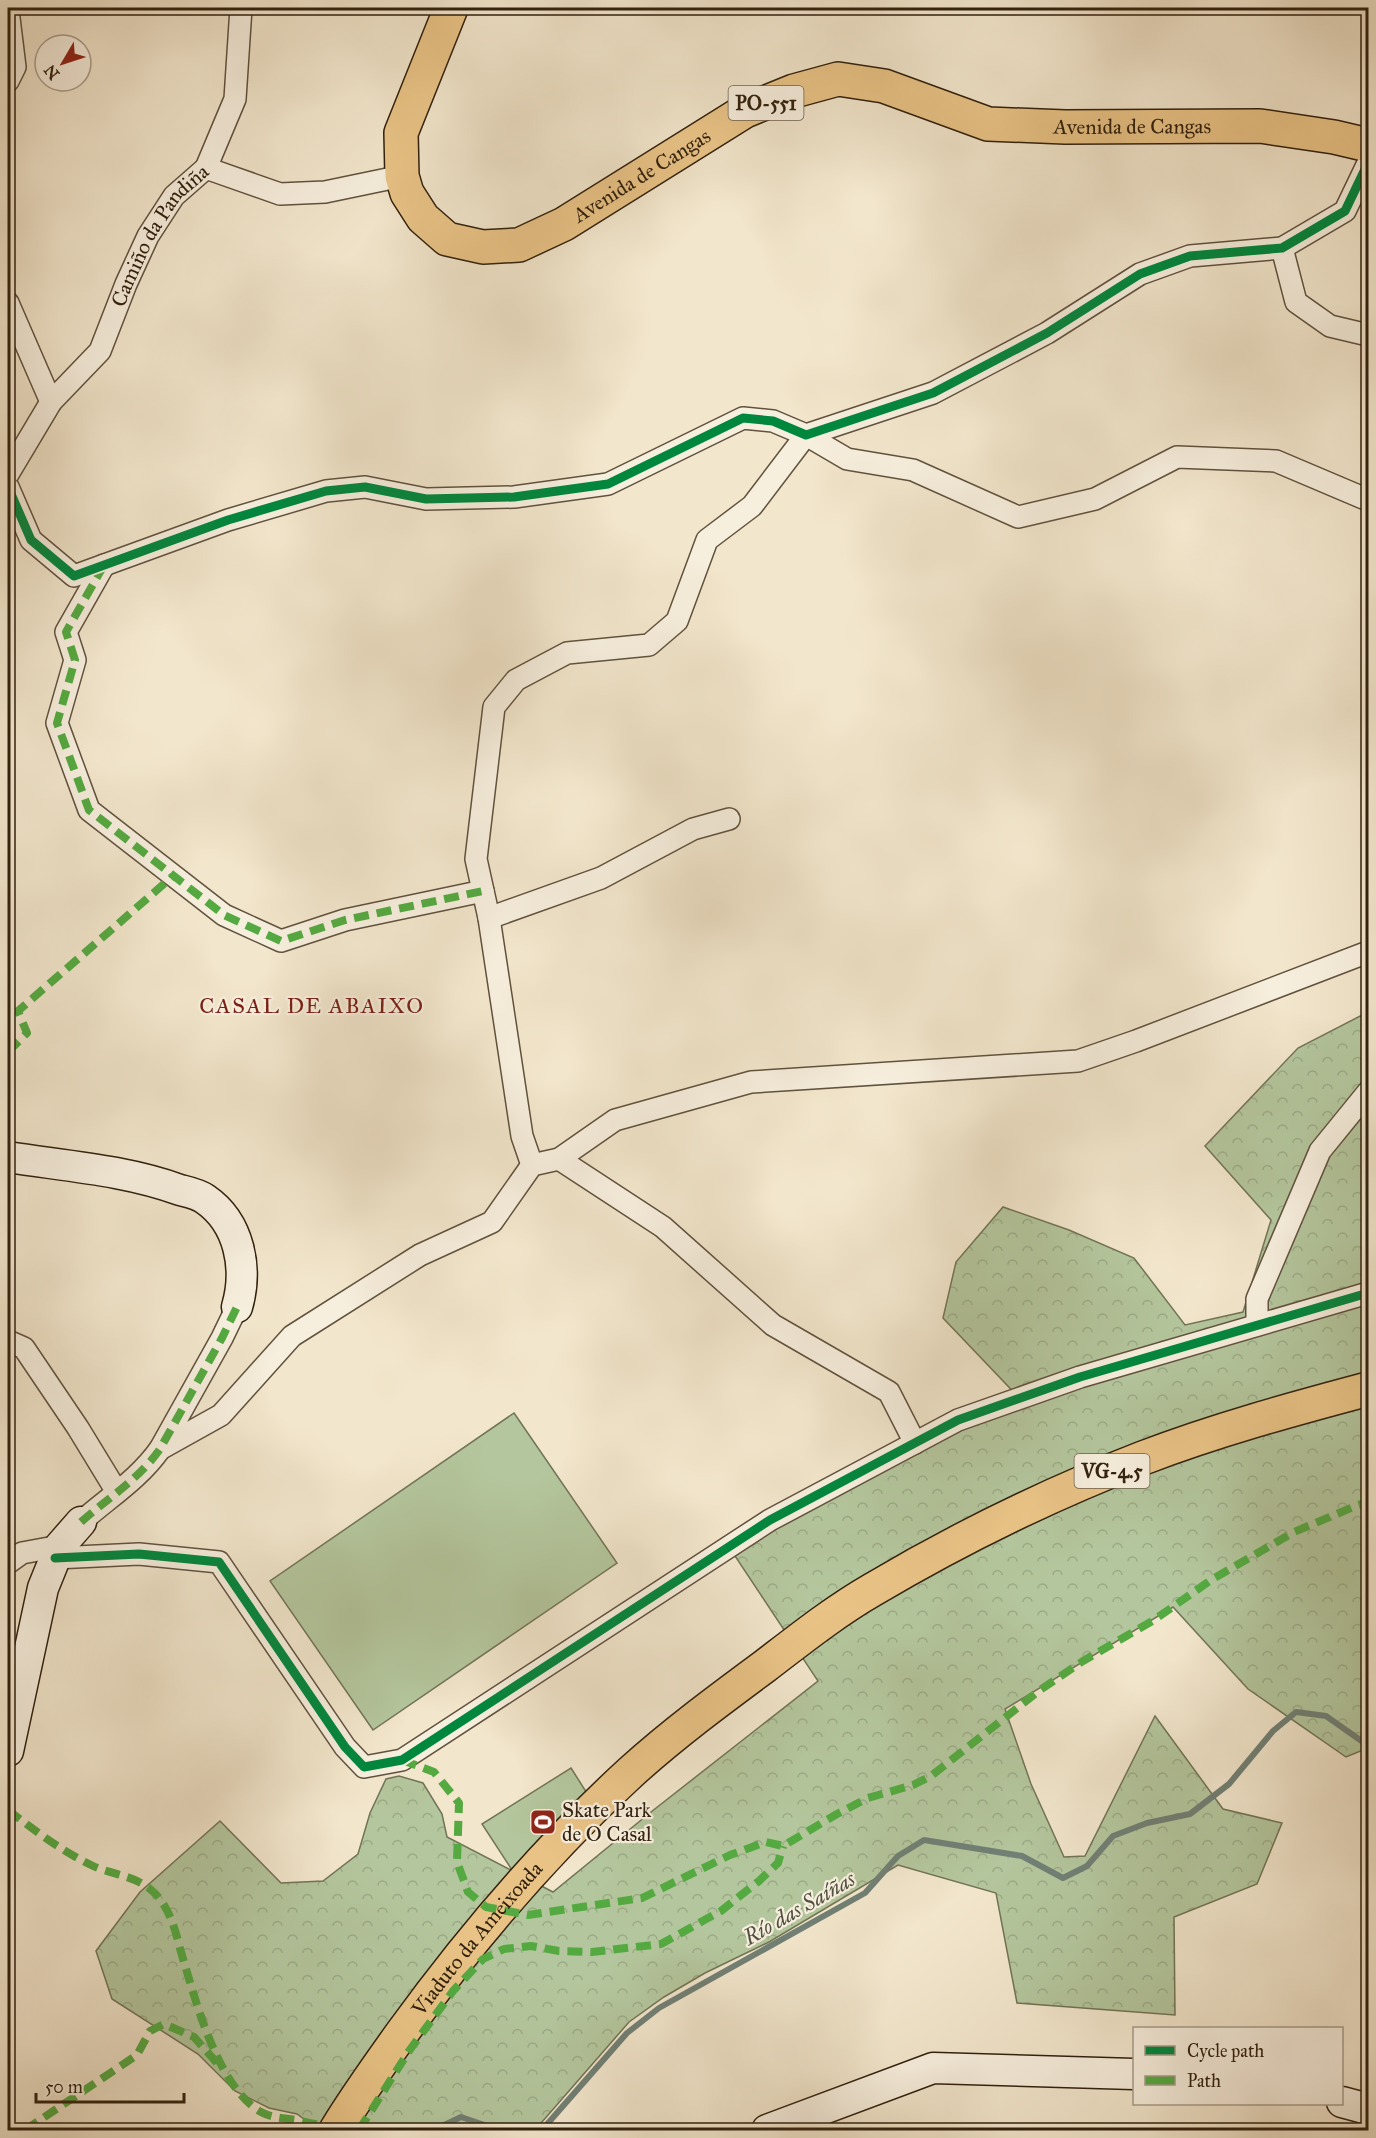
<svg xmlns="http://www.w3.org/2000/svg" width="1376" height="2138" font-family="'IM FELL Great Primer',serif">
<defs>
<pattern id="forest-crowns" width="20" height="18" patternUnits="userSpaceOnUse" patternTransform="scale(1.5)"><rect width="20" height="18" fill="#b4c69d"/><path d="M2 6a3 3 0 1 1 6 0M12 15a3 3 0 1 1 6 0" fill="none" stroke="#9baa86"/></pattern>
</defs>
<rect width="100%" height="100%" fill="#f2e6cc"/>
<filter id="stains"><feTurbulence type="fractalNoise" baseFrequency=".00333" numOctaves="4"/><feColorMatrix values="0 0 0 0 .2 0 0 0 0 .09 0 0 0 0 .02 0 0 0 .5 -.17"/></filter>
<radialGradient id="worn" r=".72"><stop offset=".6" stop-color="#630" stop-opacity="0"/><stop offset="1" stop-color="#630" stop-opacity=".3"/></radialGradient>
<g fill="#b4c69d" stroke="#727456" stroke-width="1.5">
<polygon points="514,1413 617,1563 373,1730 270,1581"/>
<polygon points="571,1768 604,1820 516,1876 482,1824"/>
</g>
<polygon fill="url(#forest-crowns)" stroke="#727456" stroke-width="1.5" points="1368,1012 1368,1748 1346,1757 1248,1689 1173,1607 1005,1709 1031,1784 1064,1857 1085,1856 1155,1716 1223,1809 1282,1823 1257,1884 1174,1917 1175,2015 1017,2003 996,1893 898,1865 769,1942 705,1973 664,1997 629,2022 535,2130 319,2130 297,2114 269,2108 235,2091 198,2054 112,1999 96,1951 140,1892 220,1821 281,1883 323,1881 358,1854 370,1813 386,1779 399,1776 423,1783 442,1814 447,1837 553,1892 651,1812 818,1681 735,1556 781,1523 962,1427 1026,1405 943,1318 956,1262 1003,1207 1069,1230 1134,1258 1185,1325 1243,1312 1271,1220 1205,1146 1298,1048"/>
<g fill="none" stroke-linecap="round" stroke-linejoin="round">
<g stroke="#718075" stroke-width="6">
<polyline points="434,2130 461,2117 499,2130"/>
<polyline points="542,2130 627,2033 659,2008 865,1893 898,1856 924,1840 1022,1856 1063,1878 1087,1866 1113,1836 1147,1823 1190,1814 1229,1784 1273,1731 1296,1712 1326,1716 1363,1742 1368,1742"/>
</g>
<defs>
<g id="street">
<polyline points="8,10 15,67 8,81"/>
<polyline points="206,168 235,99 241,8"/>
<polyline points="1282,248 1296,302 1330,326 1368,335"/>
<polyline points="8,303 51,402"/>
<path id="s1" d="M8 474 51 402 100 351 126 284 148 236 174 196 206 168 280 194 325 192 402 176"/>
<polyline points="8,487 31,540 74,576 228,520 326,491 365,487 426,499 514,497 608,484 743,418 773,421 806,435 933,393 1047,333 1140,274 1190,256 1282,248 1345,211 1368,163"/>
<polyline points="104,565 66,632 75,660 57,723 89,810 224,915 281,941 345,920 483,891"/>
<polyline points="489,918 601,878 693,829 729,819"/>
<polyline points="559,1159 663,1227 773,1325 889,1392 915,1443"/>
<polyline points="532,1165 522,1136 489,918 476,859 494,707 516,680 567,653 649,645 677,621 707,540 752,506 806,435 847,459 913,470 1018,517 1095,499 1177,457 1276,461 1368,500"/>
<polyline points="1257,1325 1257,1299 1320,1151 1368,1092"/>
<polyline points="8,1341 24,1348 78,1428 117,1492"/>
<polyline points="160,1449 221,1415 292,1336 420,1255 492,1222 532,1165 559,1159 615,1120 751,1082 1078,1061 1136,1041 1368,952"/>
<path d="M81 1522C108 1498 139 1479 160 1449L222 1338 237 1307"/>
<polyline points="55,1558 139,1554 219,1562 345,1747 364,1767 402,1760 770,1520 958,1420 1080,1377 1368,1293"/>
<polyline points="8,1563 22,1553 60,1546"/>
</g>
<g id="secondary">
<path d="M8 1157C65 1166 125 1170 180 1190 188 1192 198 1194 205 1199 240 1223 248 1269 237 1307"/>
<polyline points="8,1751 43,1588 60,1546 81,1522"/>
<polyline points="1342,2102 1368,2109"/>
<polyline points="767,2130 933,2068 1134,2074"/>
</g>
<g id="primary">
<path id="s2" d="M451 8 401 133 402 176 407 193 423 218 447 239 483 247 519 245 564 224 745 111 794 91 838 79 884 86 988 124 1065 127 1260 126 1334 137 1368 145"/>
</g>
<g id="highway">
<path id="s3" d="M336 2130C356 2097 379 2065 402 2033 470 1939 546 1850 631 1772 673 1734 719 1700 765 1666 799 1640 834 1612 872 1590 958 1539 1050 1494 1143 1458 1216 1430 1293 1409 1368 1389"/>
</g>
</defs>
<use href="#street" stroke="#61523e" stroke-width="24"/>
<use href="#secondary" stroke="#31210e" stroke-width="33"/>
<use href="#primary" stroke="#31210e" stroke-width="36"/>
<use href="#highway" stroke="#31210e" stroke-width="36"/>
<use href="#street" stroke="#f7efde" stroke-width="21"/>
<use href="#secondary" stroke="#f7efde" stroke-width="30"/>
<use href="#primary" stroke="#e9c386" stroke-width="33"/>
<use href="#highway" stroke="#e9c386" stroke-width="33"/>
<g stroke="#54aa41" stroke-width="8" stroke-dasharray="15 8" stroke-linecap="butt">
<polyline points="104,565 66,632 75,660 57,723 89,810 224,915 281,941 345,920 483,891"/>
<polyline points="8,1052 27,1033 18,1011 173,876"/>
<path d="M81 1522C108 1498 139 1479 160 1449L222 1338 237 1307"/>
<polyline points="402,1760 434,1772 459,1803 457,1862 468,1892 486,1907 528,1915 642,1898 730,1855 766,1842 783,1846 837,1814 868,1798 913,1785 931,1776 1040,1690 1083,1661 1154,1620 1211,1580 1294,1532 1358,1505 1368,1502"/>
<path d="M8 1810C34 1830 60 1850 91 1865 109 1874 133 1875 150 1889 169 1904 175 1929 181 1952 195 1998 217 2087 261 2112 272 2118 284 2118 296 2120 313 2124 329 2127 345 2130"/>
<polyline points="25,2130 137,2055 150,2031 164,2024 194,2037 218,2064"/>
<polyline points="359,2130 409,2051 453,1991 483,1959 504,1949 531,1946 559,1951 592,1952 661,1944 721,1911 759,1881 778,1863 783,1846"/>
</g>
<defs>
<g id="cycleway">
<polyline points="8,487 31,540 74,576 228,520 326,491 365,487 426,499 514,497 608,484 743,418 773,421 806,435 933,393 1047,333 1140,274 1190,256 1282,248 1345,211 1368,163"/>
<polyline points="55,1558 139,1554 219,1562 345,1747 364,1767 402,1760 770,1520 958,1420 1080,1377 1368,1293"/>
</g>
</defs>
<use href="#cycleway" stroke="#f7efde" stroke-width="13"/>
<use href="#cycleway" stroke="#00873e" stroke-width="9"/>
</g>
<defs>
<symbol id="stadium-square" viewBox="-11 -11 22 22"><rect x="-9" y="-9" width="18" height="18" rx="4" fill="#8f2418" stroke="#f7efde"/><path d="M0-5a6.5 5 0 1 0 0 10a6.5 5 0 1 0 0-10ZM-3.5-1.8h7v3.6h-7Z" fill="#fff"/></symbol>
</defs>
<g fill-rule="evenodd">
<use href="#stadium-square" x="528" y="1807" width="30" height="30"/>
</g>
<g text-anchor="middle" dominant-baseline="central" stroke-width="4.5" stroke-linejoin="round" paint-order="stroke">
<g fill="#f7efde" stroke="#6c5f4c" stroke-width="1.5">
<rect x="728.5" y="86" width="75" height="34" rx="4.5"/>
<rect x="1074.5" y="1454" width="75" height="34" rx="4.5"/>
</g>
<g font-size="20" font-weight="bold" fill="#31210e">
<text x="766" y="103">PO-551</text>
<text x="1112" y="1471">VG-4.5</text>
</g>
<g font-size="21" fill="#31210e" stroke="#f7efde">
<text stroke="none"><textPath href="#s2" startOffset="993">Avenida de Cangas</textPath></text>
<text stroke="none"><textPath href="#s2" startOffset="471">Avenida de Cangas</textPath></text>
<text stroke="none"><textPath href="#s1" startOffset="286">Camiño da Pandiña</textPath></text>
<text stroke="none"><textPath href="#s3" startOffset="238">Viaduto da Ameixoada</textPath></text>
</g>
<g font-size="21" fill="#31210e" stroke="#f7efde" text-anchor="start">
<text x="562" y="1810">Skate Park<tspan x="562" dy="24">de O Casal</tspan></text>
</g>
<g font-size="22" letter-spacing="1.5" fill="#7a1f14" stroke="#f7efde">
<text x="312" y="1005">CASAL DE ABAIXO</text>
</g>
<g font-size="22" font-style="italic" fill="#515042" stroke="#f7efde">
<text transform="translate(799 1908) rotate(-30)">Río das Saíñas</text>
</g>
</g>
<rect width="1376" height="2138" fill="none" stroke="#f2e6cc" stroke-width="30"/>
<rect x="9" y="9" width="1358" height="2120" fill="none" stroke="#31210e" stroke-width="3"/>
<rect x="15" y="15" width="1346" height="2108" fill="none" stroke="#31210e" stroke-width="1.5"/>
<rect x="1133" y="2027" width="210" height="78" fill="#f7efde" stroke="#a89d8b" stroke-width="1.5"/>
<rect x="1145" y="2046" width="30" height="9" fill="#00873e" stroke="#a89d8b" stroke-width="1.5"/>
<text x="1187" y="2057" font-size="18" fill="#31210e">Cycle path</text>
<rect x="1145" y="2076" width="30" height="9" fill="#54aa41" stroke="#a89d8b" stroke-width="1.5"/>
<text x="1187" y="2087" font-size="18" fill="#31210e">Path</text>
<g transform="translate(63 63) rotate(231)"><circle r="28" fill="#f7efde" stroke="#a89d8b" stroke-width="1.5"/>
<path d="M0-4.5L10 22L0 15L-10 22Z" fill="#8f2418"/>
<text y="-9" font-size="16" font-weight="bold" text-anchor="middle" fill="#31210e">N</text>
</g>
<path d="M36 2093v9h148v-9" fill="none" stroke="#31210e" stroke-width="3"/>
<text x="45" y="2093" font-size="18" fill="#31210e" stroke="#f7efde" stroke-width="4.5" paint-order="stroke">50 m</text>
<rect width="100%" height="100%" filter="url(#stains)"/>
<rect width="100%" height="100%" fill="url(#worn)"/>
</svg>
